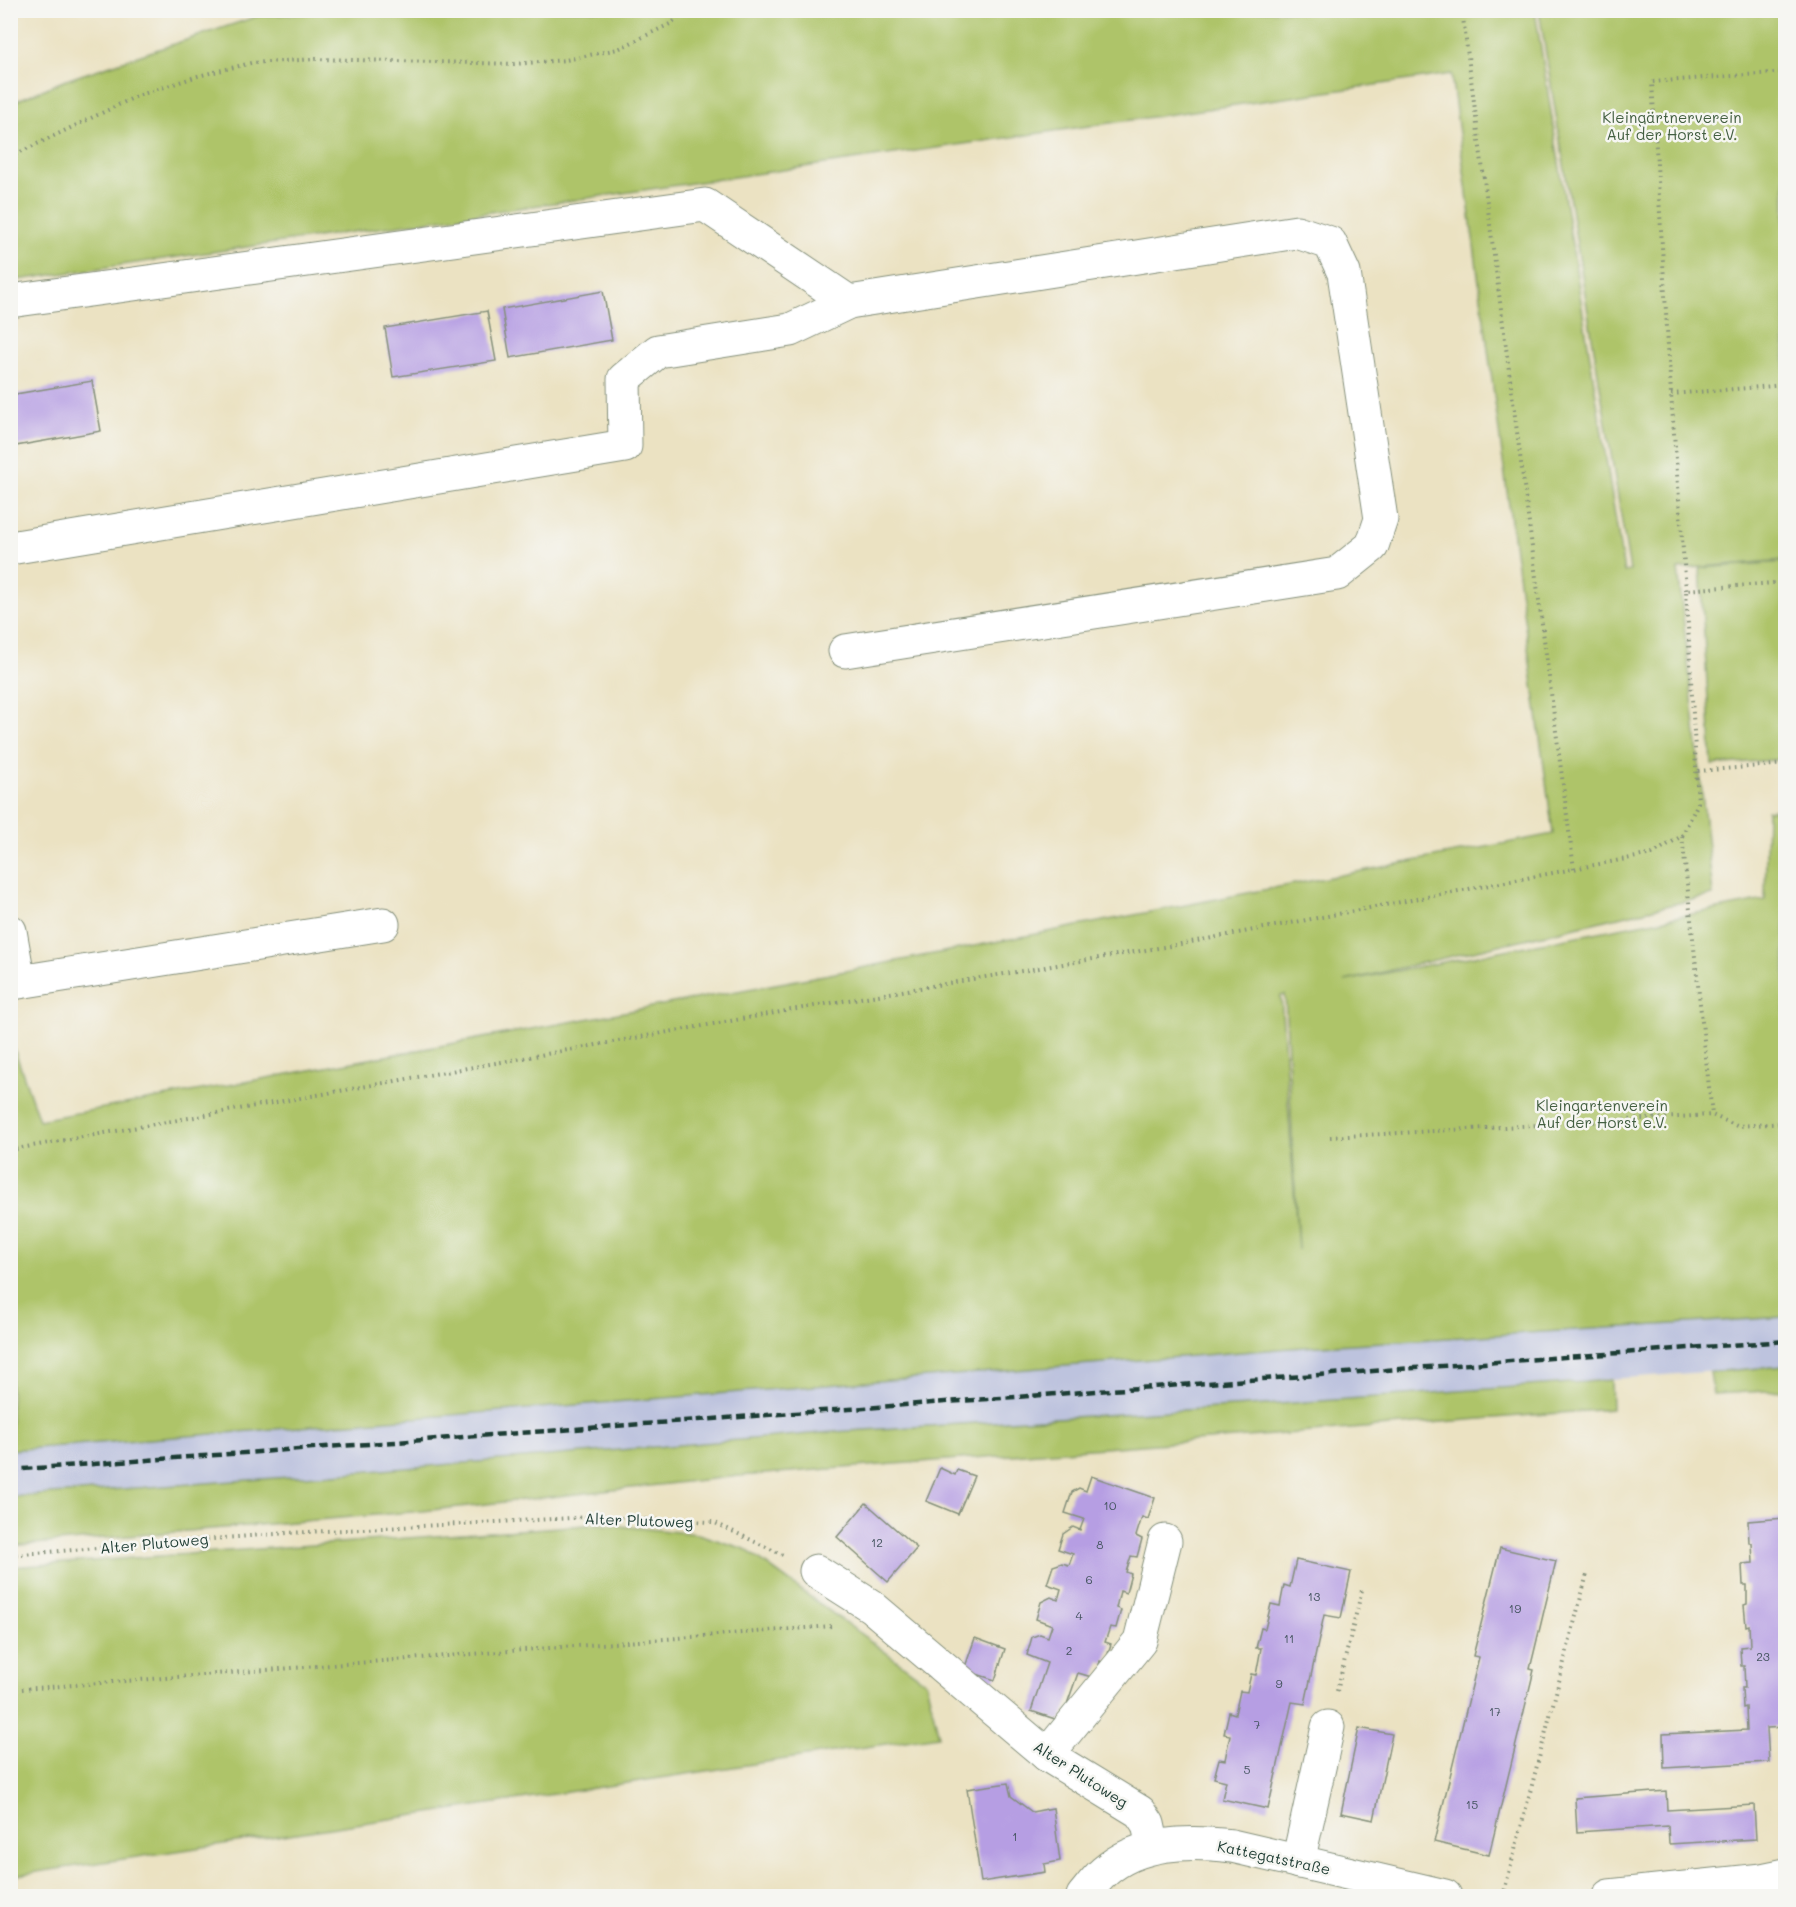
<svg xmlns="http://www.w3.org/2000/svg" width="1796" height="1907" font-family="Mali,sans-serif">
<rect width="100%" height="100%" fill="#f6f6f2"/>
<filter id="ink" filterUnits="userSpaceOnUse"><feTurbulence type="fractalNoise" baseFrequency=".0167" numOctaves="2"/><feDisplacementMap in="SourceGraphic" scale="12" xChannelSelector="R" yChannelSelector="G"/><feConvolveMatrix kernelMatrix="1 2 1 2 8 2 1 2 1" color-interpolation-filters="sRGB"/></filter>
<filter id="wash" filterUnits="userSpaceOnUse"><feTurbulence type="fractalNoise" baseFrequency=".008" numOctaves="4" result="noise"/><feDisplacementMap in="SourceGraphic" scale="24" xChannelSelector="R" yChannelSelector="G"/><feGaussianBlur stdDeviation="1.35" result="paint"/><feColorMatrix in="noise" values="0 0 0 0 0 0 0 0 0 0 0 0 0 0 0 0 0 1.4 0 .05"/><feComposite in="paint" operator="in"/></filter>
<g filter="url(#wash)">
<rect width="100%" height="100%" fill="#ebe2c2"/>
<polygon fill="#bdc3de" points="1785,1317 1785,1366 1265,1405 833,1432 347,1473 11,1497 11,1450 1304,1347"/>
<g fill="#aec469" stroke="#66804e" stroke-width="1.5" fill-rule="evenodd">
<path d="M368 10 1535 11 1624 572 1630 571 1539 11H1785V560L1678 569 1713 895 1345 981 1765 900 1767 811 1785 809V1317L1304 1347 11 1450V1040L39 1120 835 973 1553 834 1451 74 11 281V103L66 80 258 16ZM1285 995 1298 1249V1250L1281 996Z"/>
<polygon points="1785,562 1785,759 1712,765 1700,568"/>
<polygon points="1785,1366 1785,1390 1713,1394 1710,1372"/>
<polygon points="1611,1380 1612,1409 739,1476 423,1511 11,1546 11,1497 347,1473 833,1432 1265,1405"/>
<polygon points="600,1524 698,1534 745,1549 926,1682 939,1736 11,1876 11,1567"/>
</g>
<g id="blocks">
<g fill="#b69ee3">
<polygon points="603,291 612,340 510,358 502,309"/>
<polygon points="487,311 496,361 393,377 385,328"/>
<polygon points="92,381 101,431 10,447 10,395"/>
<polygon points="940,1468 955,1475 957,1470 974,1476 958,1514 926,1501"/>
<polygon points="1091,1476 1155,1498 1148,1519 1142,1517 1136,1536 1142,1539 1137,1557 1131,1556 1126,1572 1131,1574 1126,1593 1120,1591 1116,1608 1121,1610 1116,1628 1110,1627 1105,1642 1111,1644 1105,1663 1100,1661 1095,1678 1078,1673 1061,1721 1031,1711 1047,1663 1027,1655 1032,1637 1040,1634 1048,1637 1052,1625 1036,1619 1041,1602 1051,1597 1058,1600 1061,1589 1047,1584 1053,1566 1062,1563 1069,1565 1073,1554 1058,1549 1063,1534 1073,1527 1080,1530 1084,1519 1065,1513 1072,1492 1079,1488 1086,1491"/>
<polygon points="866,1503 917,1548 888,1582 837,1537"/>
<polygon points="1785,1518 1785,1727 1767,1728 1769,1762 1664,1768 1663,1734 1747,1730 1746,1707 1743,1708 1742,1688 1745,1688 1744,1666 1741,1666 1740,1647 1750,1646 1749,1625 1746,1626 1744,1605 1747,1604 1747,1585 1743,1585 1742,1564 1753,1563 1752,1543 1749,1543 1748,1521"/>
<polygon points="1500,1548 1556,1561 1530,1669 1534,1670 1489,1855 1434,1842 1479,1657 1473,1656"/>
<polygon points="1296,1560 1351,1572 1341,1618 1324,1615 1305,1704 1292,1702 1268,1809 1222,1799 1226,1781 1214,1778 1219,1759 1225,1760 1230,1735 1224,1734 1229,1712 1235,1714 1240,1691 1247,1692 1251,1674 1256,1675 1261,1648 1256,1648 1261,1628 1265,1629 1271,1604 1280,1606 1284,1585 1290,1587"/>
<polygon points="975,1638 1005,1649 995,1680 964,1670"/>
<polygon points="1359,1728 1392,1734 1374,1820 1341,1813"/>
<polygon points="1008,1783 1011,1796 1032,1812 1053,1808 1060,1861 1044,1864 1045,1872 981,1882 967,1789"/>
<polygon points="1666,1791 1667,1810 1754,1805 1756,1839 1669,1844 1668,1826 1577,1832 1575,1798"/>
</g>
</g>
</g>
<g filter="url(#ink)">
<use href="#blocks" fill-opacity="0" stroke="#85907b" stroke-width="1.5"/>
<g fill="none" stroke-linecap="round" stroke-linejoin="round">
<defs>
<g id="minor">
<polyline points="10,301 705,205 849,302"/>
<polyline points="10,548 625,446 624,379 658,351 790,330 849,302 1297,232 1330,243 1344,273 1381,519 1372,546 1337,574 845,651"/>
<polyline points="10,931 19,982 383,924"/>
<polyline points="816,1571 871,1606 1047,1755 1140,1812 1148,1824 1153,1847"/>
<polyline points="1047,1755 1140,1641 1165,1541"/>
<polyline points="1298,1862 1328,1727"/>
<path d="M1083 1896C1089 1889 1096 1879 1104 1872 1139 1841 1188 1841 1232 1846L1445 1896"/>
<polyline points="1609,1896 1762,1880 1786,1875"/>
</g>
</defs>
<use href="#minor" stroke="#85907b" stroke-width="35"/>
<g stroke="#85907b" stroke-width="4" stroke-dasharray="1.5 4.5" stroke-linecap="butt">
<polyline points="1462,10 1574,869"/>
<polyline points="10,157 137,96 198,76 251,63 316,59 514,64 566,60 618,49 672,23 687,10"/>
<polyline points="1671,394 1786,385"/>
<polyline points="1686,590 1671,394 1652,82 1786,72"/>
<polyline points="1698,771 1786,764"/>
<polyline points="1682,836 1712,1115"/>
<polyline points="1330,1137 1712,1115 1737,1126 1786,1123"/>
<polyline points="10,1150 825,1004 1170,946 1652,854 1682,836 1698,803 1686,590 1786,582"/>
<polyline points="10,1555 288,1533 592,1517 713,1522 783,1555"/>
<polyline points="10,1690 832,1626"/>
<polyline points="1337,1691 1362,1590"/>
<polyline points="1503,1896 1587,1574"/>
</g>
<use href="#minor" stroke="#fff" stroke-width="33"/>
<polyline stroke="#1f3d34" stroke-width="4.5" stroke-dasharray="9 4.5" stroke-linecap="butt" points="10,1470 1786,1341"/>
</g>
</g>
<g text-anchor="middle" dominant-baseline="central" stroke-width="5" stroke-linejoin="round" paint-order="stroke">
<g font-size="12" fill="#455560">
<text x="1110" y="1505">10</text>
<text x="877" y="1542">12</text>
<text x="1100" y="1544">8</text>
<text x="1089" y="1579">6</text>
<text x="1314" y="1596">13</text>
<text x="1515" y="1608">19</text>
<text x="1079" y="1615">4</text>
<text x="1289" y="1638">11</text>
<text x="1069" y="1650">2</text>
<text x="1763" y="1656">23</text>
<text x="1279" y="1683">9</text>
<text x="1495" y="1711">17</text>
<text x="1257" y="1724">7</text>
<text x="1247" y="1769">5</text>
<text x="1472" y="1804">15</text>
<text x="1015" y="1836">1</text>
</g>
<g font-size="15" fill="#435f41" stroke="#f6f6f2">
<text x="1672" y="117">Kleingärtnerverein<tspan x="1672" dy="17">Auf der Horst e.V.</tspan></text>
<text x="1602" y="1105">Kleingartenverein<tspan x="1602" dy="17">Auf der Horst e.V.</tspan></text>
</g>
<g font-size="15" fill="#1f3d34" stroke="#f6f6f2">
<text transform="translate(639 1520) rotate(2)">Alter Plutoweg</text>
<text transform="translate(154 1543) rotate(-5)">Alter Plutoweg</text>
<text transform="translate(1081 1774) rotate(33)">Alter Plutoweg</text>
<text transform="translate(1274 1857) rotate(12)">Kattegatstraße</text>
</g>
</g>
<rect width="1796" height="1907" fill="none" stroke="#f6f6f2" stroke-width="36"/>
</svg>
